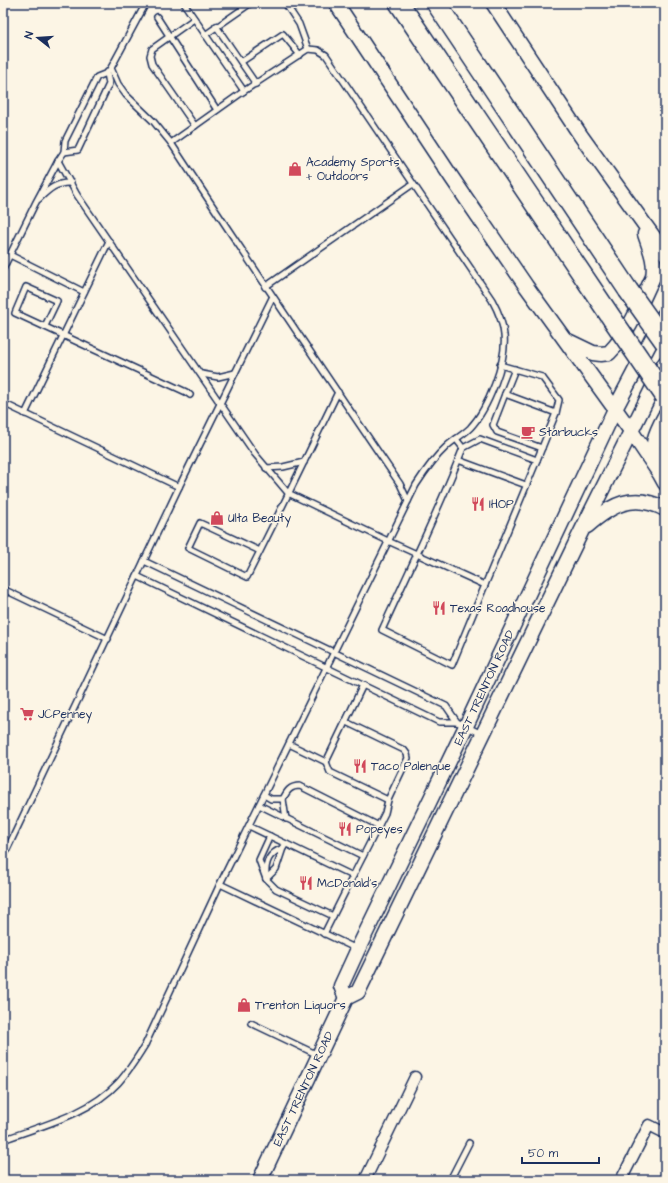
<svg xmlns="http://www.w3.org/2000/svg" width="668" height="1183" font-family="'Architects Daughter',sans-serif">
<rect width="100%" height="100%" fill="#fcf5e5"/>
<filter id="ink" filterUnits="userSpaceOnUse"><feTurbulence type="fractalNoise" baseFrequency=".025" numOctaves="2"/><feDisplacementMap in="SourceGraphic" scale="8" xChannelSelector="R" yChannelSelector="G"/><feConvolveMatrix kernelMatrix="1 2 1 2 8 2 1 2 1" color-interpolation-filters="sRGB"/></filter>
<g filter="url(#ink)">
<g fill="none" stroke-linecap="round" stroke-linejoin="round">
<defs>
<g id="lane">
<path d="M146 3 111 68 118 84 126 95 153 121 171 143C246 257 323 371 400 484L408 501"/>
<polyline points="185,3 185,5 244,91"/>
<polyline points="285,3 299,24 308,49"/>
<polyline points="157,17 217,110"/>
<polyline points="194,19 152,49 150,56 152,64 195,126"/>
<polyline points="216,26 256,84"/>
<polyline points="205,35 251,3"/>
<polyline points="241,62 283,34 300,55"/>
<polyline points="64,152 78,150 109,84 107,73"/>
<path d="M58 161 77 195 255 454 288 493 388 541 485 585 452 665 382 630C409 570 439 510 463 448L456 439"/>
<path d="M39 199C49 189 57 182 71 183"/>
<polyline points="10,255 84,292"/>
<polyline points="3,269 35,204 58,161 64,152 65,141 97,77 107,73 111,68"/>
<polyline points="265,287 413,184"/>
<polyline points="45,326 57,301 26,287 15,313 186,392 190,395"/>
<polyline points="500,365 542,377 559,400 556,413 537,460"/>
<polyline points="515,369 505,394 556,413"/>
<polyline points="202,374 218,377 235,373"/>
<polyline points="505,394 493,425 497,432 542,448"/>
<polyline points="3,403 179,487"/>
<polyline points="25,414 109,241"/>
<polyline points="463,448 480,439 537,460 485,585"/>
<polyline points="458,460 526,485"/>
<polyline points="266,468 283,467 304,462"/>
<path d="M260 551 200 523 188 548 247 577C278 516 308 454 338 392"/>
<polyline points="144,561 446,706 457,722"/>
<polyline points="137,576 439,722 457,722 482,734"/>
<polyline points="3,589 108,639"/>
<polyline points="289,744 326,762 363,685"/>
<polyline points="326,762 330,772 388,800"/>
<polyline points="264,795 271,799 283,799"/>
<polyline points="259,805 363,856"/>
<path d="M286 819 283 799C287 791 290 786 300 786L379 826"/>
<polyline points="249,826 353,876 385,813 388,800 408,758 407,754 404,750 346,722"/>
<polyline points="270,836 259,860 266,879 276,889 333,916"/>
<polyline points="3,858 179,487 272,298"/>
<path d="M266 876C265 862 269 853 283 848"/>
<polyline points="266,879 276,869 283,848 286,844"/>
<polyline points="220,884 357,949"/>
<polyline points="324,934 353,876"/>
<polyline points="251,1023 318,1055"/>
<path d="M3 1140C43 1125 88 1115 118 1083 129 1071 137 1058 145 1045L220 884 416 485C425 471 434 458 446 447 453 440 463 435 470 428 488 409 507 361 504 335 503 322 498 311 492 300L326 55 318 50 308 49 244 91 171 143"/>
<polyline points="450,1180 469,1143"/>
</g>
<g id="street">
<polyline points="365,1180 415,1077"/>
<polyline points="621,1180 649,1125 665,1133"/>
</g>
<g id="secondary">
<polyline points="336,3 452,178 526,286 631,431 660,474 665,483"/>
<polyline points="493,3 581,136 665,253"/>
<path d="M566 340 593 353 601 354 609 353C630 332 640 304 653 277 656 262 650 249 645 234"/>
<path d="M657 465C650 445 655 434 665 416"/>
<path d="M587 526C611 505 633 492 665 509"/>
<path id="s1" d="M346 998 341 986 358 949 466 726 615 409 665 314"/>
<path id="s2" d="M260 1180 346 998 358 992 582 530 665 363"/>
</g>
<g id="highway">
<polyline points="399,3 613,320"/>
<polyline points="436,3 628,290"/>
</g>
</defs>
<use href="#lane" stroke="#1b2f5e" stroke-width="8"/>
<use href="#street" stroke="#1b2f5e" stroke-width="13"/>
<use href="#secondary" stroke="#1b2f5e" stroke-width="17"/>
<use href="#highway" stroke="#1b2f5e" stroke-width="22"/>
<use href="#lane" stroke="#fcf5e5" stroke-width="5"/>
<use href="#street" stroke="#fcf5e5" stroke-width="10"/>
<use href="#secondary" stroke="#fcf5e5" stroke-width="14"/>
<use href="#highway" stroke="#fcf5e5" stroke-width="19"/>
<defs>
<g id="highway-bridge">
<polyline points="628,290 665,342"/>
<polyline points="613,320 665,396"/>
</g>
</defs>
<use href="#highway-bridge" stroke="#1b2f5e" stroke-width="22" stroke-linecap="butt"/>
<use href="#highway-bridge" stroke="#fcf5e5" stroke-width="19"/>
</g>
</g>
<defs>
<symbol id="shop-bare" viewBox="-9 -9 18 18"><path d="M-5-2.5h2.3a2.7 3.5 0 0 1 5.4 0H5L5.5 6h-11ZM-1.5-2.5h3a1.5 2.3 0 0 0-3 0Z" fill="#d1495b" stroke="#fcf5e5" stroke-width="2.5" paint-order="stroke"/></symbol>
<symbol id="cafe-bare" viewBox="-9 -9 18 18"><path d="M-5.5-4.5H6V0H3Q3 3.5 0 3.5H-2.5Q-5.5 3.5-5.5 0ZM3-3.2v2h1.7v-2ZM-6 4.5H4V6H-6Z" fill="#d1495b" stroke="#fcf5e5" stroke-width="2.5" paint-order="stroke"/></symbol>
<symbol id="restaurant-bare" viewBox="-9 -9 18 18"><path d="M-5-6h1v4h1v-4h1v4h1v-4h1v5L-1.5 .5V6h-2V.5L-5-1ZM5-6V6H3V1.5H1.5Q1.5-4 5-6Z" fill="#d1495b" stroke="#fcf5e5" stroke-width="2.5" paint-order="stroke"/></symbol>
<symbol id="supermarket-bare" viewBox="-9 -9 18 18"><path d="M-6-5.5h2.5l.6 2H6L4.5 2H-2.5L-4.4-4H-6ZM-1.5 3.2a1.3 1.3 0 1 0 .1 0ZM3 3.2a1.3 1.3 0 1 0 .1 0Z" fill="#d1495b" stroke="#fcf5e5" stroke-width="2.5" paint-order="stroke"/></symbol>
</defs>
<g fill-rule="evenodd">
<use href="#shop-bare" x="285" y="159" width="20" height="20"/>
<use href="#cafe-bare" x="518" y="422" width="20" height="20"/>
<use href="#restaurant-bare" x="468" y="494" width="20" height="20"/>
<use href="#shop-bare" x="207" y="508" width="20" height="20"/>
<use href="#restaurant-bare" x="429" y="598" width="20" height="20"/>
<use href="#supermarket-bare" x="17" y="704" width="20" height="20"/>
<use href="#restaurant-bare" x="350" y="756" width="20" height="20"/>
<use href="#restaurant-bare" x="335" y="819" width="20" height="20"/>
<use href="#restaurant-bare" x="296" y="873" width="20" height="20"/>
<use href="#shop-bare" x="234" y="995" width="20" height="20"/>
</g>
<g text-anchor="middle" dominant-baseline="central" stroke-width="3" stroke-linejoin="round" paint-order="stroke">
<g font-size="12" fill="#1b2f5e" stroke="#fcf5e5" text-anchor="start">
<text x="306" y="162">Academy Sports<tspan x="306" dy="14">+ Outdoors</tspan></text>
<text x="539" y="432">Starbucks</text>
<text x="489" y="504">IHOP</text>
<text x="228" y="518">Ulta Beauty</text>
<text x="450" y="608">Texas Roadhouse</text>
<text x="38" y="714">JCPenney</text>
<text x="371" y="766">Taco Palenque</text>
<text x="356" y="829">Popeyes</text>
<text x="317" y="883">McDonald's</text>
<text x="255" y="1005">Trenton Liquors</text>
</g>
<g font-size="12" fill="#1b2f5e" stroke="#fcf5e5">
<text stroke="none"><textPath href="#s1" startOffset="344">EAST TRENTON ROAD</textPath></text>
<text stroke="none"><textPath href="#s2" startOffset="101">EAST TRENTON ROAD</textPath></text>
</g>
</g>
<rect width="668" height="1183" fill="none" stroke="#fcf5e5" stroke-width="16"/>
<rect x="8" y="8" width="652" height="1167" fill="none" stroke="#1b2f5e" stroke-width="1.5" filter="url(#ink)"/>
<g transform="translate(38 38) rotate(287)" stroke="#fcf5e5" stroke-width="3" paint-order="stroke">
<path d="M0-3L7 15L0 10L-7 15Z" fill="#1b2f5e"/>
<text y="-6" font-size="11" font-weight="bold" text-anchor="middle" fill="#1b2f5e">N</text>
</g>
<path d="M522 1157v6h77v-6" fill="none" stroke="#1b2f5e" stroke-width="2"/>
<text x="528" y="1157" font-size="12" fill="#1b2f5e" stroke="#fcf5e5" stroke-width="3" paint-order="stroke">50 m</text>
</svg>
